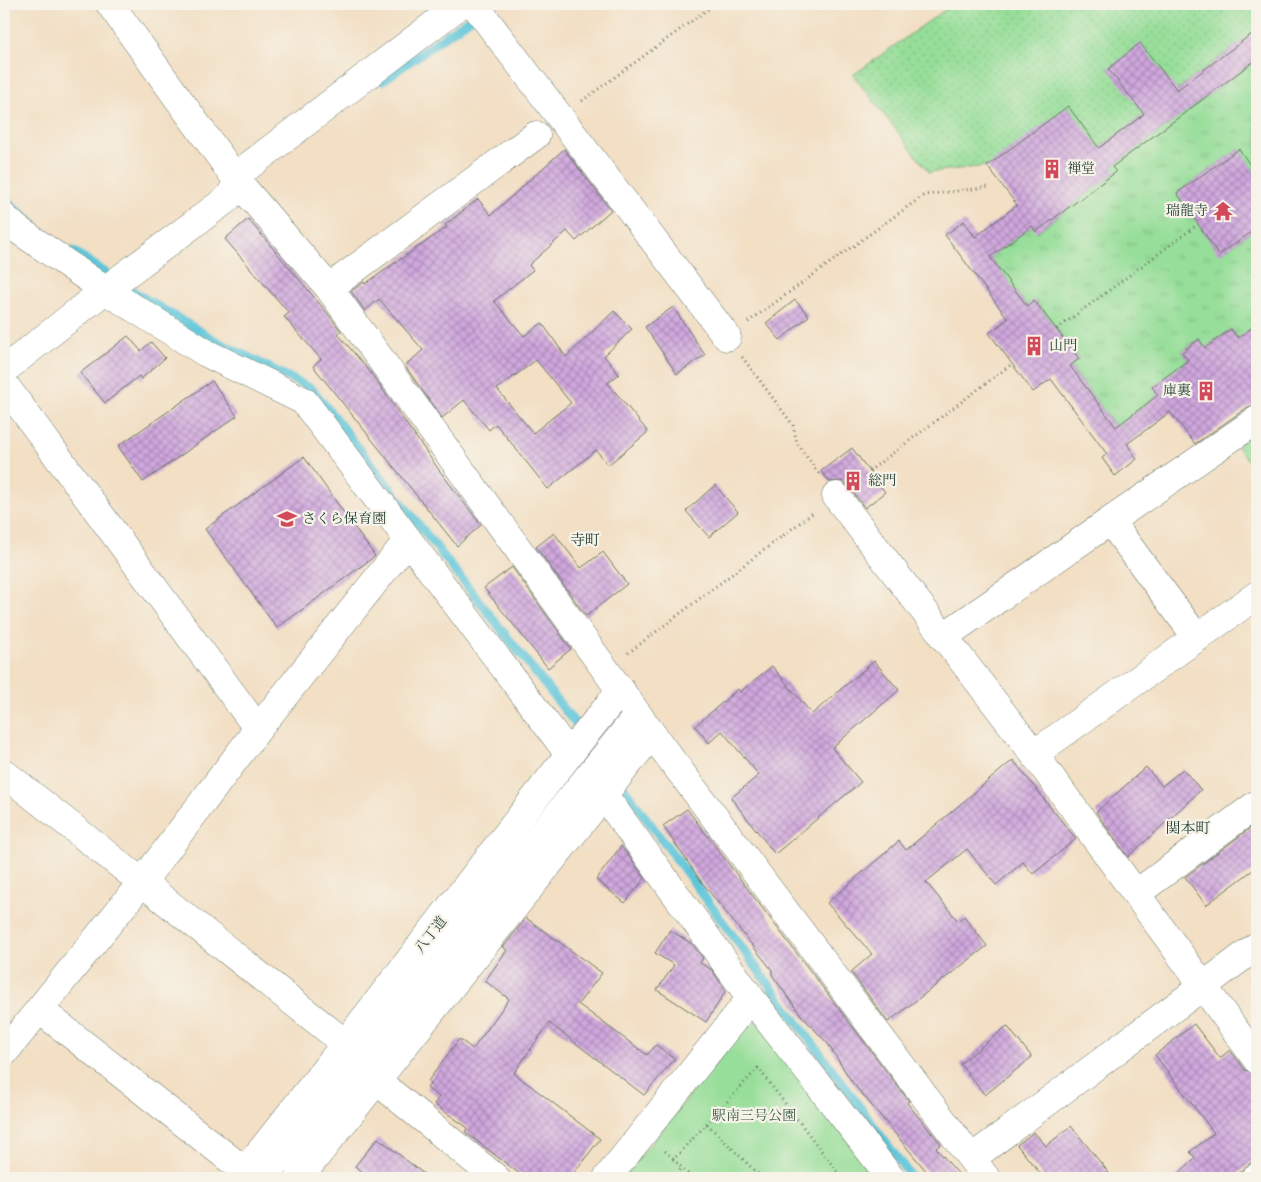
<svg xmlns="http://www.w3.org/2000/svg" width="1261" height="1182" font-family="'Old Standard TT','Noto Serif JP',serif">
<defs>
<pattern id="grass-tufts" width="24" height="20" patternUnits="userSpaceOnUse" patternTransform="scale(1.25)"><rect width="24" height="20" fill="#96de99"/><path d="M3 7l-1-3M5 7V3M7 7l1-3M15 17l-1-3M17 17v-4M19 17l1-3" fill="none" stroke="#81bf84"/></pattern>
<pattern id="garden-dots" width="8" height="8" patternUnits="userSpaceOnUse" patternTransform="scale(1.25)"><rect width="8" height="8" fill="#96de99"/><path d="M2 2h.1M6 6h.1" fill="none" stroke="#81bf84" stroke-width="1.8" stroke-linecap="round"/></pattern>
<pattern id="building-cross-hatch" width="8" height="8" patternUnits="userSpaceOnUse" patternTransform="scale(1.25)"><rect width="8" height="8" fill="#d0a7de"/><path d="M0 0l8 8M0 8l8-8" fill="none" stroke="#a889b5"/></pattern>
</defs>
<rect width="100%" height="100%" fill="#f7f3e8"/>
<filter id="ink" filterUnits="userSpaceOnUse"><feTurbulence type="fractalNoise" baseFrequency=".02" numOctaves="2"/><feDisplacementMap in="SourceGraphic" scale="10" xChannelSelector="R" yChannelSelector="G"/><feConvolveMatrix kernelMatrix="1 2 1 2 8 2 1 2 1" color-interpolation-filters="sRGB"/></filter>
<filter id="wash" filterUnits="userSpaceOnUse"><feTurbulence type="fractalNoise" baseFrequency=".0096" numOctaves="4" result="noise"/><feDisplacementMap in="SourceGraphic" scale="20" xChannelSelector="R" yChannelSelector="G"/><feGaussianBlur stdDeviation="1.12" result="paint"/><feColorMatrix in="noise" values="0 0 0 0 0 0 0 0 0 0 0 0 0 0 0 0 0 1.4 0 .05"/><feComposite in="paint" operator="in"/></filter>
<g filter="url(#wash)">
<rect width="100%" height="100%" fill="#f2dfc4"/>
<g fill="url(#grass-tufts)" stroke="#5a8e66">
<polygon points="1257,59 1257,175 1239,149 1177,193 1219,254 1257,228 1257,324 1238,338 1231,329 1205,348 1199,339 1182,351 1188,360 1153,387 1158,395 1116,427 1070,366 1079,359 1035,300 1027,306 990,257 1032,226 1037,232 1116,172 1112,167"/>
<polygon points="1257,431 1257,473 1236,445"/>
</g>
<polygon fill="#96de99" stroke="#5a8e66" points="754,1016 884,1178 623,1178"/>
<polygon fill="url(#garden-dots)" stroke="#5a8e66" points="953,4 1257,4 1257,30 1099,148 987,166 929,172 853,75"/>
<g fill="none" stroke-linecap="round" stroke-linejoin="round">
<g stroke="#5ec6da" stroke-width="9">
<polyline points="382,81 478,13"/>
<polyline points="4,198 35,226"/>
<polyline points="73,251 139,295 218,342 312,389 582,732"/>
<polyline points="618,780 912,1178"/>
</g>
</g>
<g id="blocks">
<g fill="url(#building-cross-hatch)" fill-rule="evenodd">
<polygon points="1257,30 1257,59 1112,167 1116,172 1036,232 1032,226 990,257 1027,306 1034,300 1079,359 1070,366 1116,427 1158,395 1152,387 1188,360 1182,352 1199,339 1205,348 1231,329 1238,338 1257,324 1257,404 1248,407 1195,444 1170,412 1127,444 1137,459 1115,476 1102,458 1107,454 1051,379 1033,392 989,333 1008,319 945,235 964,221 975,237 1017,205 987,166 1068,106 1099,148 1144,114 1108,69 1140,43 1177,90"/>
<path d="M564 149 611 210 576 241 567 231 529 265 533 270 494 301 524 336 542 323 566 357 614 311 632 329 604 356 619 374 608 383 648 432 608 465 596 450 548 489 496 424 489 430 464 400 442 418 405 366 423 350 379 299 365 311 351 291 364 282 365 284 447 227 445 225 478 199 491 215ZM536 360 571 403 533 433 497 389Z"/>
<polygon points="1239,149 1257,175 1257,228 1219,255 1177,193"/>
<polygon points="248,219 325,310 341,331 338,334 370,372 439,470 481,525 457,546 313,366 321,359 284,317 289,313 225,239"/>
<polygon points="795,300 809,316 780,340 766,323"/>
<polygon points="673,307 705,355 677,374 645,327"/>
<polygon points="128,336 141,351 151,342 165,358 141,379 139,376 105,403 80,373"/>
<polygon points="212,381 237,416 143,482 118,446"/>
<polygon points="852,448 885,492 865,508 848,486 842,481 830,482 821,471"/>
<polygon points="304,457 375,556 277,628 205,529"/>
<polygon points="715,485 738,512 709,537 686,511"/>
<polygon points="554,533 581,568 603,552 627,584 586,616 536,547"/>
<polygon points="512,567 571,649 548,668 484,588"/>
<polygon points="874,661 899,690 832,748 861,782 775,854 731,798 759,775 722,731 709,743 695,726 738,689 740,692 772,666 812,714"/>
<polygon points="1013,760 1076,839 1033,874 1023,862 996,885 967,849 926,882 958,921 964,916 987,946 888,1022 851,972 872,954 827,903 899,841 906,850"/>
<polygon points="1146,767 1162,786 1183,769 1201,790 1128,857 1096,812"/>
<polygon points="687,809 909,1101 907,1103 941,1144 936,1148 962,1178 932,1178 852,1082 828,1044 801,1015 772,975 772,970 700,880 663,826"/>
<polygon points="1257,823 1257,867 1206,905 1185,877"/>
<polygon points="621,846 645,878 625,903 596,880"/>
<polygon points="526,918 602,973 578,1004 647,1055 656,1045 675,1059 644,1095 549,1023 514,1073 600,1139 570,1178 525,1178 465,1132 468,1128 434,1104 439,1097 427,1088 431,1083 428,1081 459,1039 473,1049 509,999 485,981 507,950 503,947"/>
<polygon points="670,930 692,944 703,958 700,963 712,970 726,991 706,1022 657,990 674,965 655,953"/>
<polygon points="1194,1024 1220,1058 1230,1050 1245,1070 1257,1075 1257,1158 1232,1178 1174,1178 1195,1158 1190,1152 1214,1133 1155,1055"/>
<polygon points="1007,1026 1032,1057 985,1095 960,1064"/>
<polygon points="1071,1126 1113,1178 1044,1178 1017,1145 1034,1132 1046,1146"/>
<polygon points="378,1138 429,1178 371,1178 355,1166"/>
</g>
</g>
</g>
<g filter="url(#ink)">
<use href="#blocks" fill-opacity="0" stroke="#697666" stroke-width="1"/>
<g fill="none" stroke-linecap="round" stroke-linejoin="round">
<defs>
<g id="minor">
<polyline points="110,4 239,183 329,288 652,734 986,1178"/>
<polyline points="474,4 727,337"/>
<polyline points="4,217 17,229 105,290 206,353 304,401 569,754"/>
<polyline points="329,288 536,135"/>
<polyline points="4,370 105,290 227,199 239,183 242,171 461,4"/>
<polyline points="4,384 258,729"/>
<polyline points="836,496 1034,754 1257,1060"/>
<polyline points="1110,521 1257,420"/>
<polyline points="943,637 1110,521 1197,638"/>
<polyline points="1034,754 1257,595"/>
<polyline points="4,773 346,1044"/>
<polyline points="603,794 751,998 891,1178"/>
<polyline points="1137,893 1257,804"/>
<polyline points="40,1010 245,1171"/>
<polyline points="4,1053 143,881 258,729 408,540"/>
<polyline points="377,1081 496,1178"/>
<polyline points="972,1158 1257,946"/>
<path d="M239 1178C369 1018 490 850 621 690"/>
<polyline points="264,1178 638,715"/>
<polyline points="299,1178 652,734"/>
<polyline points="607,1178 751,998"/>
<polyline points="1255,1178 1257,1177"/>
</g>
</defs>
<use href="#minor" stroke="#697666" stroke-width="29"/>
<g stroke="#697666" stroke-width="3" stroke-dasharray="1 4" stroke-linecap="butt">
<polyline points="582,101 715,4"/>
<polyline points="748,322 924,195 989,187"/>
<polyline points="1057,329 1197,225"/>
<polyline points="742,357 793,425 797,443 819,474"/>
<polyline points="869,471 1012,364"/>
<polyline points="628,653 814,512"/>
<polyline points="707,1124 762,1178"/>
<polyline points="665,1151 674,1159 758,1068 842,1178"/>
<polyline points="673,1159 692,1178"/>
<polyline points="673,1178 682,1168"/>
</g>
<use href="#minor" stroke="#fff" stroke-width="28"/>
</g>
</g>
<defs>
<symbol id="building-bare" viewBox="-9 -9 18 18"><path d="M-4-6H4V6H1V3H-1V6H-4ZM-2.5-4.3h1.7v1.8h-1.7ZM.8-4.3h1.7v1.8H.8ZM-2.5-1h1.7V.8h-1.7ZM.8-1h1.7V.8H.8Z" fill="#d1495b" stroke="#f7f3e8" stroke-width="2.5" paint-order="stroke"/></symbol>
<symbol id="temple-bare" viewBox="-9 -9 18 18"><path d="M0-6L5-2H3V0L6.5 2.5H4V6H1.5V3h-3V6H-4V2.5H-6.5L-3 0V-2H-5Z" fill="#d1495b" stroke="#f7f3e8" stroke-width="2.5" paint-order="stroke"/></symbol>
<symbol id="school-bare" viewBox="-9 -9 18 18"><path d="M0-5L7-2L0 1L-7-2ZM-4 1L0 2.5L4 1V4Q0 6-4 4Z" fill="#d1495b" stroke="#f7f3e8" stroke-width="2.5" paint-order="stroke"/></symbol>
</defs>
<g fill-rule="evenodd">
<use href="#building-bare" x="1038" y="155" width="28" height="28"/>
<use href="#temple-bare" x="1209" y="197" width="28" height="28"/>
<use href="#building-bare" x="1020" y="332" width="28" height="28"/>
<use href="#building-bare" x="1192" y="377" width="28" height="28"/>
<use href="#building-bare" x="839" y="467" width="28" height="28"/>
<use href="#school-bare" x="273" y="505" width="28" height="28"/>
</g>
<g text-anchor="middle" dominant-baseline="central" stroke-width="4.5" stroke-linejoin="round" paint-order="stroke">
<g font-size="14" fill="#1f3d34" stroke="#f7f3e8" text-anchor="start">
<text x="1067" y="169">禅堂</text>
<text x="1208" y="211" text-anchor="end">瑞龍寺</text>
<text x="1049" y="346">山門</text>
<text x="1191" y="391" text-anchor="end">庫裏</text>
<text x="868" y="481">総門</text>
<text x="302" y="519">さくら保育園</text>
</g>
<g font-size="14" fill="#1f3d34" stroke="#f7f3e8">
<text transform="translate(431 935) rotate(-52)">八丁道</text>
</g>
<g font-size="14" fill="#375d48" stroke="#f7f3e8">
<text x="754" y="1116">駅南三号公園</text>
</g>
<g font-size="15" fill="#1f3d34" stroke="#f7f3e8">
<text x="585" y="541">寺町</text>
<text x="1188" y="829">関本町</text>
</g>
</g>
<rect width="1261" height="1182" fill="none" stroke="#f7f3e8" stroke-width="20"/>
</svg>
